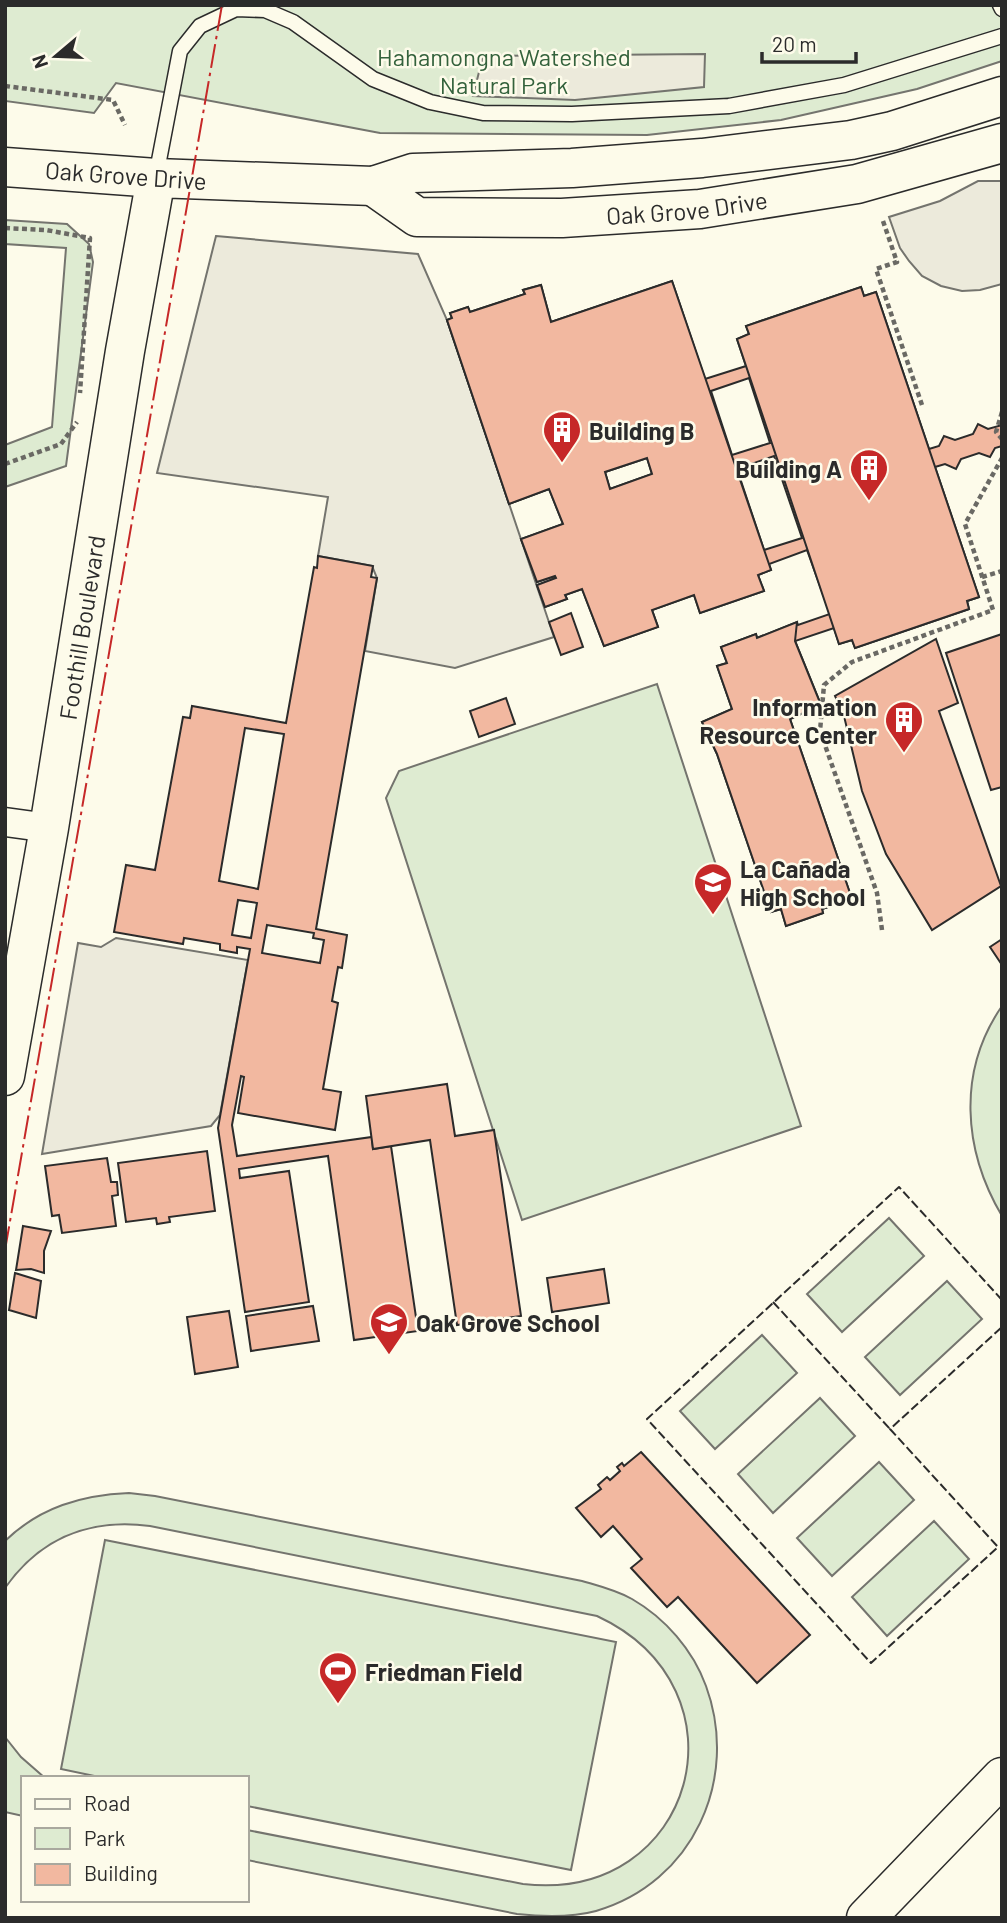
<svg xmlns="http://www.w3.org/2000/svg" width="1007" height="1923" font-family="Barlow,sans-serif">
<rect width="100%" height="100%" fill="#fdfbea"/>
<g fill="#deebd1" stroke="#74746e" stroke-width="2">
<polygon points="5,5 1002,5 1002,61 917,89 781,120 647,135 380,133 116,83 94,113 5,101"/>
<polygon points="5,220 67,224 89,244 93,262 66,466 5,487 5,445 52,427 66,248 5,244"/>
<polygon points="657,684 801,1126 522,1220 386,798 399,771"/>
<path d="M1002 1006V1216C963 1150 957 1071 1002 1006Z"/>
<polygon points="889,1218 924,1256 842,1332 807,1294"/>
<polygon points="947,1281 982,1319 900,1395 865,1357"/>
<polygon points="762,1335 797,1373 715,1449 680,1411"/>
<polygon points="820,1398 855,1436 773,1513 738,1474"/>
<polygon points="879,1462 914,1500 832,1576 797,1538"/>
<path d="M129 1493 155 1496 582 1581C599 1586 616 1590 632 1599 665 1618 693 1650 706 1686 740 1779 693 1883 596 1911 570 1918 544 1917 517 1914L247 1860V1830L523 1884C695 1904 754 1689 597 1616L150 1526C89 1518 41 1537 5 1588V1541C40 1507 82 1495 129 1493Z"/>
<polygon points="934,1521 969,1559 887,1636 852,1597"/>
<polygon points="105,1540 616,1642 571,1870 247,1806 247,1778 104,1778 61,1769"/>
<polygon points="5,1737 21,1757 45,1778 23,1778 23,1816 5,1812"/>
</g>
<g fill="#eceadb" stroke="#74746e" stroke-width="2">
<polygon points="705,54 704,87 575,100 473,96 483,56"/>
<polygon points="978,181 1002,181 1002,284 980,290 962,291 941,286 922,276 909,261 900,248 889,217 940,201"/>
<polygon points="216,236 418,254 447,320 554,637 455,668 365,651 377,578 372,566 318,556 328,497 157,473"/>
<polygon points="116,938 248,960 220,1115 211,1126 42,1154 78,943 101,947"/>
</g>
<g fill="#f2b8a0" stroke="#2b2b2b" stroke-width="2" fill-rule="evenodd">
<path d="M672 281 705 379 746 366 737 339 749 334 746 326 861 287 864 296 876 292 929 449 939 446 944 436 955 440 973 434 978 424 988 429 1002 425V446L995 448 990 457 979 453 961 459 956 469 945 464 935 467 979 597 967 601 969 609 855 648 852 640 839 644 834 628 795 641 821 705 790 719 852 899 822 909 823 913 786 926 781 909 771 912 717 754 702 722 732 709 717 666 727 663 721 647 756 634 757 638 797 622 798 625 830 614 807 550 769 564 771 570 758 575 764 591 700 613 694 595 652 610 658 627 604 646 582 589 565 595 567 599 545 607 537 585 556 578 555 576 537 582 521 539 563 524 549 489 509 504 447 320 452 318 450 313 468 307 470 312 525 294 523 290 541 285 551 322ZM749 378 770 443 732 455 711 391ZM774 456 802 538 764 550 737 469ZM647 458 652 474 610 489 605 472Z"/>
<path d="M672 281 771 570 758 575 764 591 700 613 694 595 652 610 658 627 604 646 582 589 565 595 567 599 545 607 537 585 556 578 555 576 537 582 521 539 563 524 549 489 509 504 447 320 452 318 450 313 468 307 470 312 525 294 523 290 541 285 551 322ZM647 458 652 474 610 489 605 472Z"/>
<polygon points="861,287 864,296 876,292 979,597 967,601 969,609 855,648 852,640 839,644 737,339 749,334 746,326"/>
<path d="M318 556 373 566 371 577 377 578 316 929 347 935 342 968 338 967 332 1001 338 1003 323 1089 341 1092 335 1130 238 1113 244 1077 241 1076 232 1125 237 1156 372 1137 373 1149 391 1146 418 1331 354 1340 328 1156 239 1169 240 1178 289 1171 309 1302 245 1312 218 1128 250 949 237 947V953L220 950V944L184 938 183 944 114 932 126 865 155 870 183 717 190 718 192 706 286 723 314 567 317 568ZM245 728 284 734 258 889 219 881ZM238 900 257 903 251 938 232 935ZM267 925 314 933 313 938 324 940 320 963 262 953Z"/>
<polygon points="571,613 583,647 561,655 549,622"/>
<polygon points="797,622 795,641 821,705 790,719 852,899 822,909 823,913 786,926 781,909 771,912 717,754 702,722 732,709 717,666 727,663 721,647 756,634 757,638"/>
<polygon points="1002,634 1002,787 991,790 946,653"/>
<polygon points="936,639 958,703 939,711 1001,886 932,930 886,854 862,791 844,716 835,696"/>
<polygon points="506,698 515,724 479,737 470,711"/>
<polygon points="1002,939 1002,965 990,947"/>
<polygon points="447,1084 455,1136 494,1130 521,1316 457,1325 430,1140 373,1149 366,1096"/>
<polygon points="207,1151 215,1211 169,1217 170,1222 157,1224 156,1218 126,1222 118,1163"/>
<polygon points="107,1158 111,1182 117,1182 118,1195 112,1196 116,1226 62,1233 59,1215 52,1216 45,1166"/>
<polygon points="23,1226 51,1231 44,1251 44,1273 31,1269 16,1270"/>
<polygon points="604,1269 609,1303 552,1312 547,1278"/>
<polygon points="15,1273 41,1281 36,1318 9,1310"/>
<polygon points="313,1306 319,1341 251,1351 246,1316"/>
<polygon points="229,1311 238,1367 195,1374 187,1317"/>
<polygon points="641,1452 810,1635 757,1683 678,1597 667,1607 631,1568 642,1559 613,1526 601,1537 576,1508 601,1489 598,1485 607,1477 610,1480 620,1471 617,1467 622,1463 624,1466"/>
</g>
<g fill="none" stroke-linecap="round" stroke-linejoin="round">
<defs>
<g id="lane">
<polyline points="1000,5 1002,9"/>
<polyline points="156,176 180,51 200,26 236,9 265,10 293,22 373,79 430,102 483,113 572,114 729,106 844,85 1002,36"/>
</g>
<polyline id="street" points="5,822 49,828"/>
<polyline id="secondary" points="5,167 156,178"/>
<g id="primary">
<path id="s1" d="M373 186 417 217 562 218 700 209 857 184 1002 143"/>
<path id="s2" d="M5 1076 49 828 125 351 156 178 373 186 413 173 572 168 702 158 851 140 892 131 1002 96"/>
</g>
<polyline id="highway" points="866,1918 1002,1777"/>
</defs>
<use href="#lane" stroke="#2b2b2b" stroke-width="17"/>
<use href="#street" stroke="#2b2b2b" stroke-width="31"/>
<use href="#secondary" stroke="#2b2b2b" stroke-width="41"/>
<use href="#primary" stroke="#2b2b2b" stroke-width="41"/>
<use href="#highway" stroke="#2b2b2b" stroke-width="41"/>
<g stroke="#6a6964" stroke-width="4.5" stroke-dasharray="5 3.5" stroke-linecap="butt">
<polyline points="5,86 113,100 125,125"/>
<polyline points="883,221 897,262 876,269 923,408"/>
<polyline points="5,228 46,230 90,238 80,393"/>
<polyline points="1002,412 996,432 1002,439"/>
<polyline points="5,464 61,444 77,422"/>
<polyline points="982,577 1002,571"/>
<polyline points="882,930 877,893 820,731 824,685 852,662 993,610 965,524 1002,458"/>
</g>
<use href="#lane" stroke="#fdfbea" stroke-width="14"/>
<use href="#street" stroke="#fdfbea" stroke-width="28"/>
<use href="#secondary" stroke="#fdfbea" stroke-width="38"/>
<use href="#primary" stroke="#fdfbea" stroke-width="38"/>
<use href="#highway" stroke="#fdfbea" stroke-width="38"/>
<g stroke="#2b2b2b" stroke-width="2" stroke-dasharray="9 3.5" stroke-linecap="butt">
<polyline points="1002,1300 899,1187 647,1419 871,1663 998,1547 890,1429 1002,1327"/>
<polyline points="773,1302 890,1429"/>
</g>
<polyline stroke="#c62828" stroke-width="2" stroke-dasharray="24 5 3.5 5" stroke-linecap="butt" points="5,1250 222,5"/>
</g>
<defs>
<symbol id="building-pin" viewBox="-11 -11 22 30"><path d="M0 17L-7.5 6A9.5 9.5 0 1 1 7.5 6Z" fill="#c62828" stroke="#fdfbea"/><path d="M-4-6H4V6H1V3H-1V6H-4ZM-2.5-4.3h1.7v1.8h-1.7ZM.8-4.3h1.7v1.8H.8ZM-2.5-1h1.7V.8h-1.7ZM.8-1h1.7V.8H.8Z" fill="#fff"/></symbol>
<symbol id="school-pin" viewBox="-11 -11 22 30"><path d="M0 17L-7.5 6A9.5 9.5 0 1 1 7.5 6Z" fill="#c62828" stroke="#fdfbea"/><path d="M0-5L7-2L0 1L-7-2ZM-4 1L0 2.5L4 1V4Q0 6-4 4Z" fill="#fff"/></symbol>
<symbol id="stadium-pin" viewBox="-11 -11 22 30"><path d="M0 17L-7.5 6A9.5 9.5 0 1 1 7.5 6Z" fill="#c62828" stroke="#fdfbea"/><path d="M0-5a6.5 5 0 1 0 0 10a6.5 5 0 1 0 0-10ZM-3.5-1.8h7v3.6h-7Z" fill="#fff"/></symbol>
</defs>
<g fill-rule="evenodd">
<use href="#building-pin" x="540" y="408" width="44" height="60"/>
<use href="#building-pin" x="847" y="446" width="44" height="60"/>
<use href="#building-pin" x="882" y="698" width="44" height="60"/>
<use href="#school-pin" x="691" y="860" width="44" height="60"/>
<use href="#school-pin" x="367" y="1300" width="44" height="60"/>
<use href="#stadium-pin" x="316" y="1649" width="44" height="60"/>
</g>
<g text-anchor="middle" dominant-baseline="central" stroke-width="5" stroke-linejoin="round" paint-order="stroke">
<g font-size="24" fill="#34623c" stroke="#fdfbea">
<text x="504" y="56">Hahamongna Watershed<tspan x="504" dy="28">Natural Park</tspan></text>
</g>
<g font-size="24" fill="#2b2b2b" stroke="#fdfbea">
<text transform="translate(126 175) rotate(4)">Oak Grove Drive</text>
<text stroke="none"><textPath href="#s1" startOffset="324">Oak Grove Drive</textPath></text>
<text stroke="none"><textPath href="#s2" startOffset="455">Foothill Boulevard</textPath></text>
</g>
<g font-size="24" font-weight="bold" fill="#2b2b2b" stroke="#fdfbea" text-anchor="start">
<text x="589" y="430">Building B</text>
<text x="842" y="468" text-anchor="end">Building A</text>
<text x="877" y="706" text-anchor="end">Information<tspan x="877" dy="28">Resource Center</tspan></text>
<text x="740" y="868">La Cañada<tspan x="740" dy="28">High School</tspan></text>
<text x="416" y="1322">Oak Grove School</text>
<text x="365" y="1671">Friedman Field</text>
</g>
</g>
<rect width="1007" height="1923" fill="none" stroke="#2b2b2b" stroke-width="14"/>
<rect x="21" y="1776" width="228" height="126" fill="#fdfbea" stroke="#a9a89e" stroke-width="2"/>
<rect x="35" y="1799" width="35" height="10" fill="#fdfbea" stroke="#a9a89e" stroke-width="2"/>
<text x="84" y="1811" font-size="21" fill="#2b2b2b">Road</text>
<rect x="35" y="1828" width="35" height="21" fill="#deebd1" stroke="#a9a89e" stroke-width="2"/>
<text x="84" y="1846" font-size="21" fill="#2b2b2b">Park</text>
<rect x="35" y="1864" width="35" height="21" fill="#f2b8a0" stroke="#a9a89e" stroke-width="2"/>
<text x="84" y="1881" font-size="21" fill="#2b2b2b">Building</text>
<g transform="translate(56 56) rotate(251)" stroke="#fdfbea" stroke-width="5" paint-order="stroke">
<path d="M0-5L12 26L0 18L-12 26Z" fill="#2b2b2b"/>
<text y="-10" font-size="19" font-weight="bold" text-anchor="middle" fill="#2b2b2b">N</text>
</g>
<path d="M762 52v10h94v-10" fill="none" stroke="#2b2b2b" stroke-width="3.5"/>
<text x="772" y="52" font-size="21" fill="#2b2b2b" stroke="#fdfbea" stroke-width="5" paint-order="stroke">20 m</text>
</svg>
